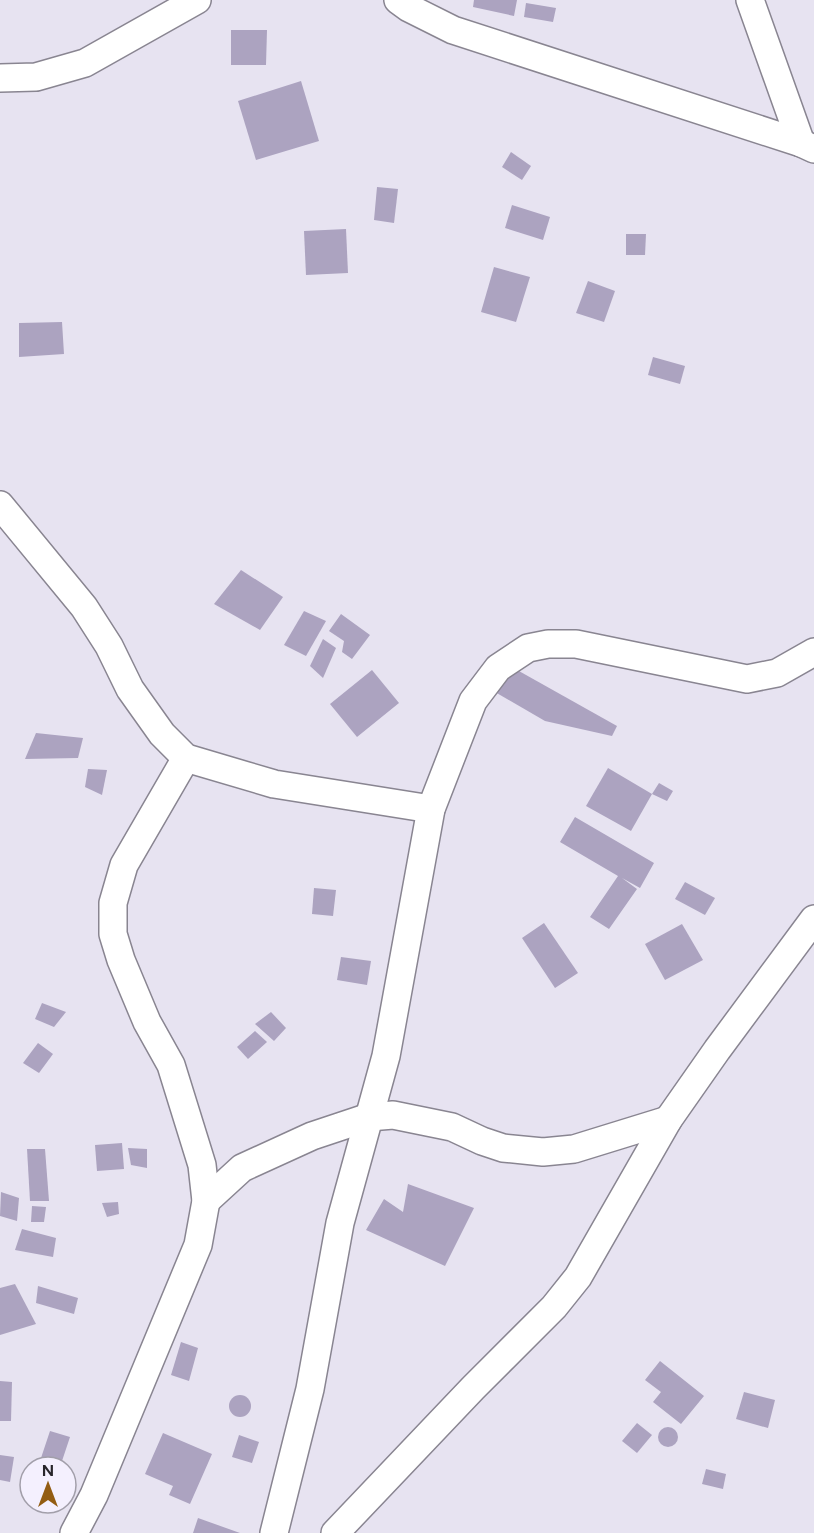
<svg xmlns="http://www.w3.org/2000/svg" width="814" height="1533" font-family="Figtree,sans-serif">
<rect width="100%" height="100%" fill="#e7e3f1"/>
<g fill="#aca3c0">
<polygon points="474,0 517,0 514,16 473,7"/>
<polygon points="526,3 556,8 553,22 524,17"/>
<polygon points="231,30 267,30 266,65 231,65"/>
<polygon points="301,81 319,141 256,160 238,101"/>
<polygon points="511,152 531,166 522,180 502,167"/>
<polygon points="377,187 398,189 394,223 374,220"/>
<polygon points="512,205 550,217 543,240 505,228"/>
<polygon points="346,229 348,273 306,275 304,231"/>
<polygon points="626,234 646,234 645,255 626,255"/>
<polygon points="494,267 530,277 516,322 481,312"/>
<polygon points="588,281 615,291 604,322 576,313"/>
<polygon points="62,322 64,354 19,357 19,323"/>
<polygon points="653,357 685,366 680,384 648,375"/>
<polygon points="241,570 283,597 260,630 214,604"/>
<polygon points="304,611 326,621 306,656 284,645"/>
<polygon points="341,614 370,635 352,659 342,652 344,641 329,631"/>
<polygon points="323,639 336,648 323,678 310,666"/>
<polygon points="510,666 617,726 612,736 545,721 495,692"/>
<polygon points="372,670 399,703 357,737 330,704"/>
<polygon points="36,733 83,738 78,758 25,759"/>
<polygon points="608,768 652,794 631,831 586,806"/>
<polygon points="88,769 107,770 102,795 85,787"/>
<polygon points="659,783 673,791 667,801 652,794"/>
<polygon points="575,817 654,863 640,888 622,878 637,889 609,929 590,917 618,876 560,842"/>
<polygon points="685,882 715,898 705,915 675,899"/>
<polygon points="314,888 336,890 333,916 312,914"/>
<polygon points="544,923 578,973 555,988 522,938"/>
<polygon points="682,924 703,960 665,980 645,944"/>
<polygon points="341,957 371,961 367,985 337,980"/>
<polygon points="42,1003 66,1012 54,1027 35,1019"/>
<polygon points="271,1012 286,1028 274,1041 255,1024"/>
<polygon points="255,1031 267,1042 248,1059 237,1047"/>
<polygon points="38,1043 53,1054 39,1073 23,1063"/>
<polygon points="122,1143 124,1169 97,1171 95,1145"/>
<polygon points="128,1148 147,1149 147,1168 131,1165"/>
<polygon points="27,1149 45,1149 49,1201 30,1201"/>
<polygon points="408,1184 474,1208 445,1266 366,1230 384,1199 403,1212"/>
<polygon points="1,1192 19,1198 17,1221 0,1216"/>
<polygon points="118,1202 119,1214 107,1217 102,1203"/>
<polygon points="32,1206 46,1207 44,1222 31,1222"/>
<polygon points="22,1229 56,1238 53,1257 15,1250"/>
<polygon points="15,1284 36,1324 0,1335 0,1288"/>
<polygon points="38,1286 78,1298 74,1314 36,1303"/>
<polygon points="181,1342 198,1348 189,1381 171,1375"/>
<polygon points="660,1361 704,1396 681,1424 653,1402 661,1392 645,1380"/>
<polygon points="0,1381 12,1382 11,1421 0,1421"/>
<polygon points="744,1392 775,1400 768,1428 736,1419"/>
<circle cx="240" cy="1406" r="11"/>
<polygon points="637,1423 652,1435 637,1453 622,1441"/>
<circle cx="668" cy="1437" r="10"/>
<polygon points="50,1431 70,1437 60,1467 49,1467 39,1464"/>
<polygon points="163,1433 212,1454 190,1504 169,1495 173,1486 145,1474"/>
<polygon points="239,1435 259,1442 252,1463 232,1457"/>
<polygon points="0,1455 14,1457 10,1482 0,1480"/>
<polygon points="706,1469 726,1474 723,1489 702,1484"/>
<polygon points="198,1518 240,1533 193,1533"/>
</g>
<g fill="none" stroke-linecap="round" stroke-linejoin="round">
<defs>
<g id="minor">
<polyline points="398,0 409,8 453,30 801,143 814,149"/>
<polyline points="750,0 801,143"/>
<polyline points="0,78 36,77 85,63 197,0"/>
<polyline points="0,505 84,607 109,646 130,689 162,734 186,758 274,784 431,809"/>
<polyline points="206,1201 242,1168 312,1136 369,1117 393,1115 452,1127 482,1141 503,1148 543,1152 574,1149 668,1120"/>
<polyline points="74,1533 94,1495 198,1245 206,1201 202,1165 171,1065 147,1022 121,960 113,934 113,903 124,865 186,758"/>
<polyline points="274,1533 310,1389 340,1223 386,1056 431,809 473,701 498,668 528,648 548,644 576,644 747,679 777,673 814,652"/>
<polyline points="335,1533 473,1388 554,1307 578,1277 668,1120 717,1050 814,919"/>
</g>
</defs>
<use href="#minor" stroke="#898591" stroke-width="30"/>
<use href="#minor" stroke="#fff" stroke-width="27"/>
</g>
<g transform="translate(48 1485)"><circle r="28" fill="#f4f0fe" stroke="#a29faa" stroke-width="1.5"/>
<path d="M0-4.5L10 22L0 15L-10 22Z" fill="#935d13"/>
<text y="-9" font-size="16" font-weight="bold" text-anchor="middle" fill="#28262b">N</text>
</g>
</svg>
